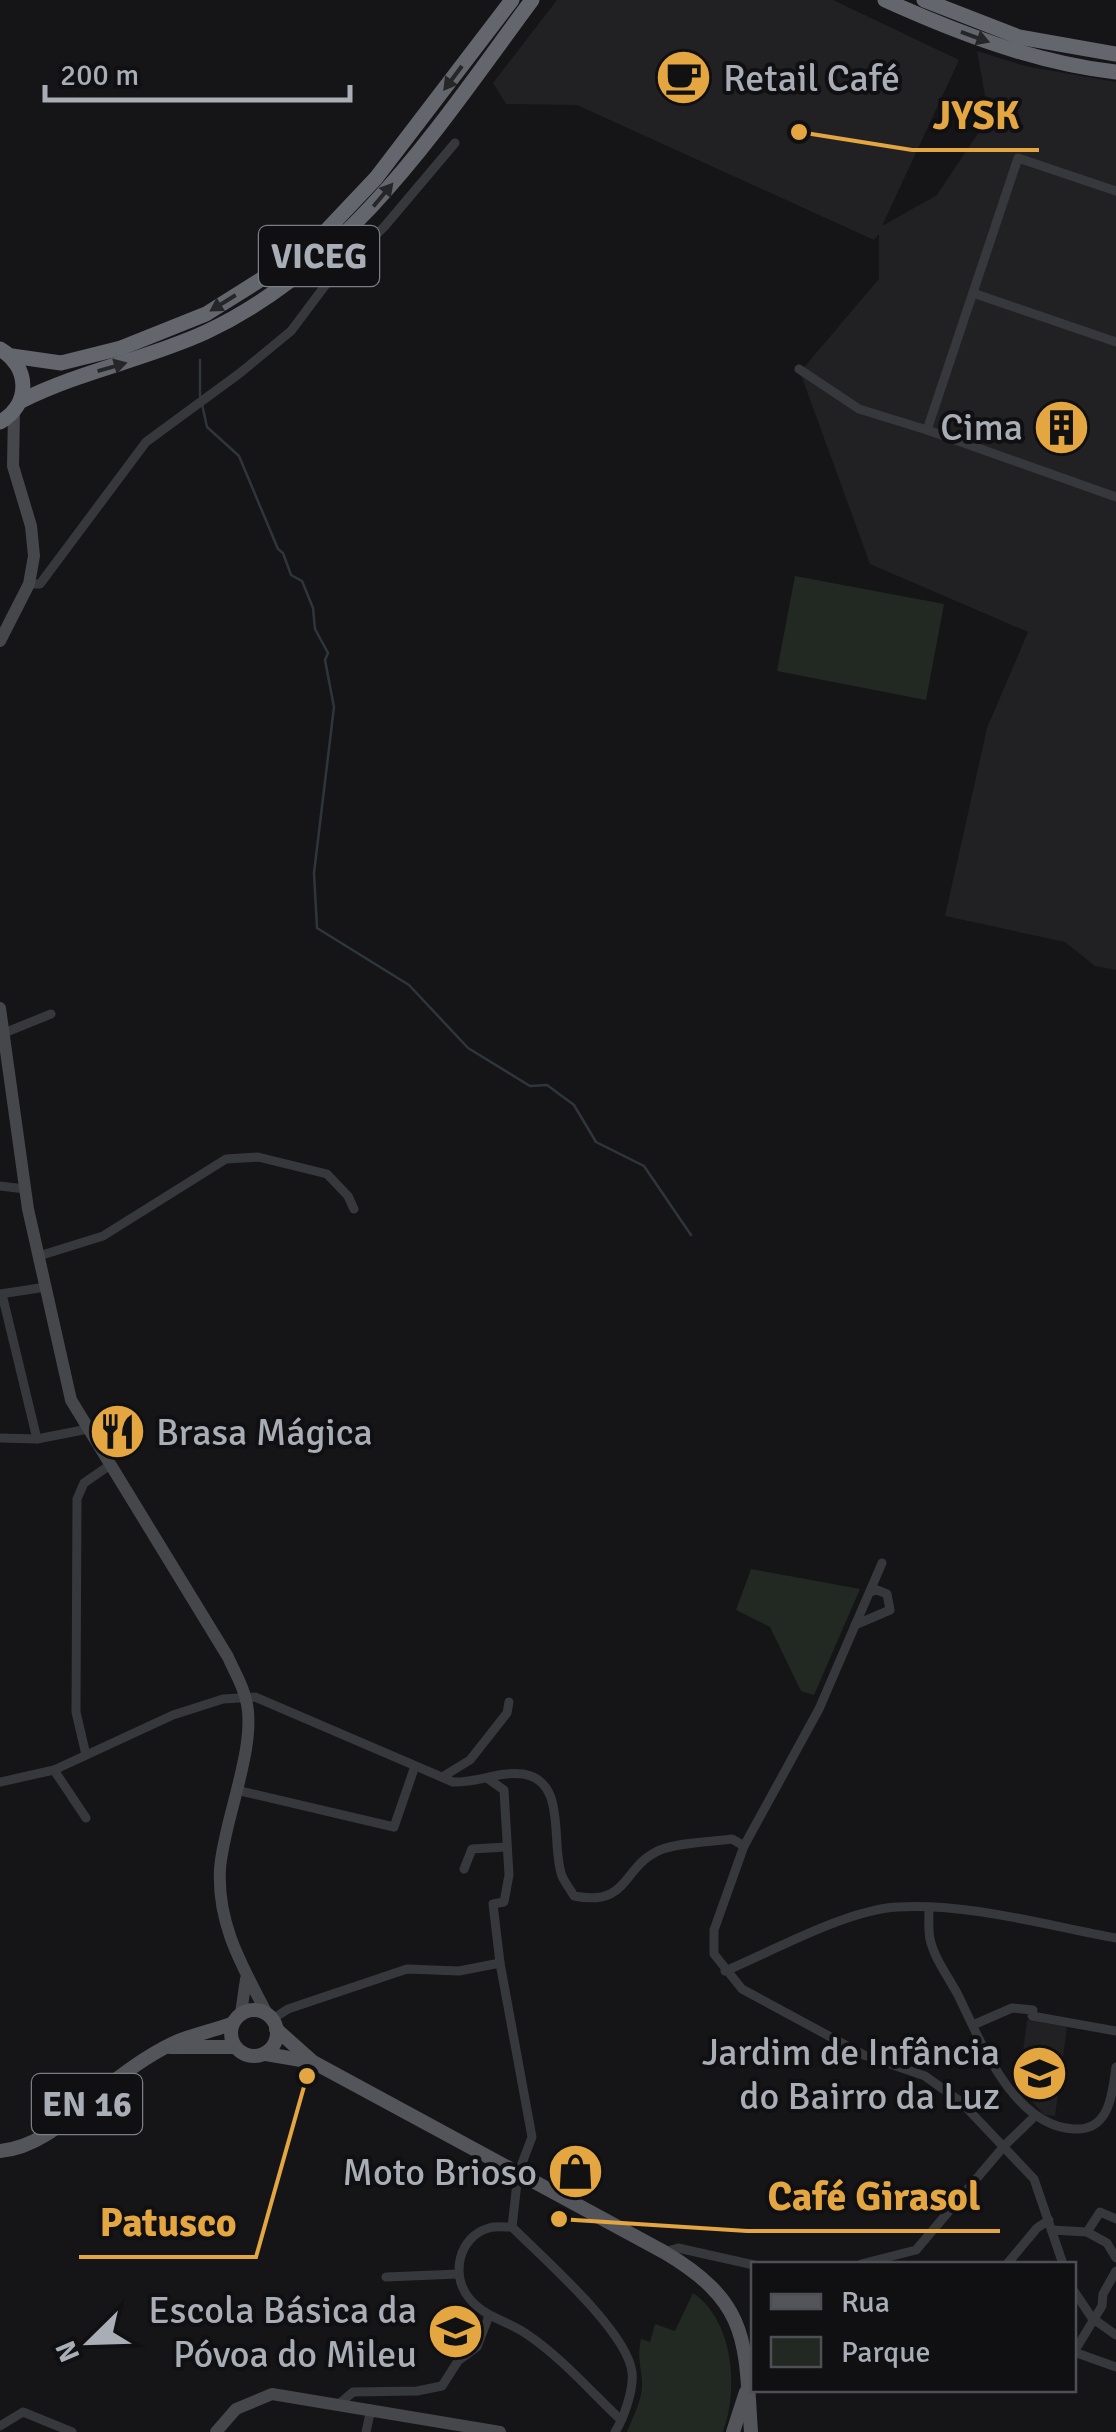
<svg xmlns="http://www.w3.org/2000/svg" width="1116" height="2432" font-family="Signika,sans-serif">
<rect width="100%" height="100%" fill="#151517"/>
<g fill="#212124">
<polygon points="557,0 833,0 959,60 882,226 937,195 989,117 977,51 1025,66 1116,82 1116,970 1095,966 1065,942 945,916 987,728 1028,632 870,564 800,372 879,279 879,234 874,240 577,105 506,104 493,83"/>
<polygon points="1027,2020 1067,2027 1055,2116 1044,2115 1014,2081 1021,2068"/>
<polygon points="473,2314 480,2328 474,2342 464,2347 436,2351 433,2318"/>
</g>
<g fill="#222922">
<polygon points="795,576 944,604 926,700 777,671"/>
<polygon points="751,1569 860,1589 814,1695 801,1691 770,1627 736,1610"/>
<path d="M693 2293C734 2321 739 2390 723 2432H627C633 2416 643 2400 642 2382 641 2365 637 2357 641 2339L650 2342 655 2324 675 2331Z"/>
</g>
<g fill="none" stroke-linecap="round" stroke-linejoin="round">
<g stroke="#2e363c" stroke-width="2.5">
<polyline points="200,396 200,360"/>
<polyline points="202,404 207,427 239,456 278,549 283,553 291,575 302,581 313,608 315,629 328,653 325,660 334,707 314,873 317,928 409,985 468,1048 530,1086 547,1085 574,1105 596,1142 644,1166 691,1235"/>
</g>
<g stroke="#37383c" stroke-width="9">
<polyline points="1116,191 1018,158 927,430 1116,497"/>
<polyline points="973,293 1116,342"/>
<polyline points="799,369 859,409 927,430"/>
<polyline points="29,584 40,584 146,442 240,373 291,331 330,279 384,227 455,143"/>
<polyline points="4,1033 51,1014"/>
<polyline points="0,1186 25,1189"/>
<polyline points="39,1256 103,1236 226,1159 258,1157 327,1174 348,1196 354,1209"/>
<polyline points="0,1294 46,1287"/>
<polyline points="2,1294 37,1439"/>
<polyline points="0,1438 37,1439 88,1429"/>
<polyline points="882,1563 819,1709 744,1846 714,1930 714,1954 742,1989 864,2055 925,2076 961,2102 1034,2179 1063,2264"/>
<polyline points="855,1625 890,1610 887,1594 877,1590 870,1592"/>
<polyline points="86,1755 76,1712 77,1499 84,1483 110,1465"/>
<polyline points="54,1770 86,1818"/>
<polyline points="442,1777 470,1760 507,1713 509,1702"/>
<path d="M487 1778 504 1790 509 1875 504 1902 493 1904 500 1963 532 2137 518 2174 512 2227C542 2257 627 2331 632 2372 634 2389 624 2418 615 2432"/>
<path d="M0 1782 54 1770 173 1715 223 1699 255 1697 453 1782C477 1783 499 1771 523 1774 568 1781 550 1844 562 1876 565 1883 571 1890 574 1896 630 1907 621 1867 660 1850 681 1842 710 1842 732 1839L744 1846"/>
<polyline points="236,1790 394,1827 415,1766"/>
<polyline points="464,1869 472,1849 507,1847"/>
<path d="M929 1908C929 1918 928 1930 930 1939 934 1958 949 1978 958 1995 981 2042 1013 2126 1074 2129 1110 2131 1112 2094 1116 2067"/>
<path d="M725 1971C773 1951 846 1910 897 1907 969 1903 1045 1925 1116 1938"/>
<polyline points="271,2020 288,2009 407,1969 459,1971 500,1963"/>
<polyline points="973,2025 1012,2008 1033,2010 1032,2016 1116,2031"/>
<path d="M512 2227C505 2227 496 2226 489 2228 459 2236 450 2275 469 2298 485 2318 509 2321 528 2335 562 2358 591 2392 621 2420"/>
<polyline points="1052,2230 1087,2232 1100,2212 1116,2219"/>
<polyline points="1087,2232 1107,2243 1116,2258"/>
<polyline points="664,2252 678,2248 754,2265"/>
<polyline points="861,2264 916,2250 1005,2145 1034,2117"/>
<polyline points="1007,2264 1037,2228 1049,2220"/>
<polyline points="386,2277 458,2274"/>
<polyline points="1074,2291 1092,2318 1116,2335"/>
<polyline points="1074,2352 1102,2306 1103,2294 1116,2271"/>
<polyline points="1074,2352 1116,2367"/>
<polyline points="339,2404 353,2392 417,2391 442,2386 458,2361 477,2347 489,2316"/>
<polyline points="0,2426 23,2412 72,2432"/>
<polyline points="366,2432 371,2409"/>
</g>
<g stroke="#45474b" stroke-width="12">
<polyline points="0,641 29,584 34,556 31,526 13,466 14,412"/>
<path d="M0 1008 28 1209 71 1400 228 1657C234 1671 243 1685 246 1700 258 1745 223 1822 220 1869 217 1925 243 1967 267 2014"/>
<polyline points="241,2013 246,1979"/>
<polyline points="216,2432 236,2409 272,2394 500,2432"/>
</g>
<g stroke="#53555a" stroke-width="14">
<circle cx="254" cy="2033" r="23"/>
<path d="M276 2029 313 2062 664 2252C750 2303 745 2341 751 2432"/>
<polyline points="170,2047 235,2047"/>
<polyline points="266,2054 307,2061"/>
<path d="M0 2151C48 2147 81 2103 118 2078 138 2063 163 2046 186 2038 201 2033 217 2029 231 2024"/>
<polyline points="733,2432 746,2392"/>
</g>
<g stroke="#63666c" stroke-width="15">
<path d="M885 0C958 33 1036 63 1116 72"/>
<polyline points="924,0 1019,37 1116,54"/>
<path d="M0 349C30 367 31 404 0 422"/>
<polyline points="12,356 61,363 121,348 206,314 268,275 325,232 376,178 512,0"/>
<path d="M21 401C80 371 145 360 206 332 351 264 440 124 532 0"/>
</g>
</g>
<defs><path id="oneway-solid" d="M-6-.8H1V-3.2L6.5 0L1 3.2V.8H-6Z" transform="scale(2.5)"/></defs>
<g fill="#252628">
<use href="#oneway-solid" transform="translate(975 37) rotate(20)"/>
<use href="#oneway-solid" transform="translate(453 78) rotate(127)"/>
<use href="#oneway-solid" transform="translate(383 195) rotate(-50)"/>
<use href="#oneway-solid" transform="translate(223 303) rotate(148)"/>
<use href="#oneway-solid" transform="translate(112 367) rotate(-16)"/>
</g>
<defs>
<symbol id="cafe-disc" viewBox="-11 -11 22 22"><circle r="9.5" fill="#e3a641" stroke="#101012"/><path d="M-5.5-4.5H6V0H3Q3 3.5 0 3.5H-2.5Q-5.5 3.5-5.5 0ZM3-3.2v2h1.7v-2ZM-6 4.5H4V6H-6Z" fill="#111"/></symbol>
<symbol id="building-disc" viewBox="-11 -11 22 22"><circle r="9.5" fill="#e3a641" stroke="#101012"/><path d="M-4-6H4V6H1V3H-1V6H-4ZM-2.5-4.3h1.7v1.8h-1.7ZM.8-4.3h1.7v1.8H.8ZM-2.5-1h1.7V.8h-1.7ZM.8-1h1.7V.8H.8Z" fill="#111"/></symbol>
<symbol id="restaurant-disc" viewBox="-11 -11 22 22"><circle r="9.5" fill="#e3a641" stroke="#101012"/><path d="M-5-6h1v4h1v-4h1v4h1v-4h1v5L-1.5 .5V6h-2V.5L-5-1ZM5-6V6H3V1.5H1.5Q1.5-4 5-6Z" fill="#111"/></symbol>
<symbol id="school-disc" viewBox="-11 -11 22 22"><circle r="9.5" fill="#e3a641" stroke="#101012"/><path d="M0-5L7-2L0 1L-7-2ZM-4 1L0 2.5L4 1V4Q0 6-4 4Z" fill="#111"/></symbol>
<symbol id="shop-disc" viewBox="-11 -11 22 22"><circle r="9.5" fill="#e3a641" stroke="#101012"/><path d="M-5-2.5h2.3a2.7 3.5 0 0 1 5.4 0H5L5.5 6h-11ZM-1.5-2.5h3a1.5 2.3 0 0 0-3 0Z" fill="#111"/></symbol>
</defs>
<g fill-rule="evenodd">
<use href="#cafe-disc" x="652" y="46" width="63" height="63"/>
<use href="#building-disc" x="1030" y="396" width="63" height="63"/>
<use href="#restaurant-disc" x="86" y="1400" width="63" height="63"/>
<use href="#school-disc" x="1008" y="2042" width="63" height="63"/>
<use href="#shop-disc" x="544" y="2140" width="63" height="63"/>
<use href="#school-disc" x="424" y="2300" width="63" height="63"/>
</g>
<g text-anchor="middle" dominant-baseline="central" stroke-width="8" stroke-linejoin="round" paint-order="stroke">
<g fill="#101012" stroke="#7a7e85" stroke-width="2.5">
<rect x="259" y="226" width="120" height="60" rx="8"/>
<rect x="32" y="2074" width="110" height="60" rx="8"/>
</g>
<g font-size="35" font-weight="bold" fill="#a8adb6">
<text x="319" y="256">VICEG</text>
<text x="87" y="2104">EN 16</text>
</g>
<g font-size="38" fill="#a8adb6" stroke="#101012" text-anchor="end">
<text x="723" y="78" text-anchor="start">Retail Café</text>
<text x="1023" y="427">Cima</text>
<text x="156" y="1432" text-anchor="start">Brasa Mágica</text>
<text x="1000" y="2052">Jardim de Infância<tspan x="1000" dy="44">do Bairro da Luz</tspan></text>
<text x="537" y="2172">Moto Brioso</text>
<text x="417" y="2310">Escola Básica da<tspan x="417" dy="44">Póvoa do Mileu</tspan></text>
</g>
</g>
<path fill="none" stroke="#e3a641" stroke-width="4" d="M799 132L912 150H1039M559 2219L747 2231H1000M307 2076L256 2257H79"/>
<g fill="#e3a641" stroke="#101012" stroke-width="4">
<circle cx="799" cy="132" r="10"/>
<circle cx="559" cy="2219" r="10"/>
<circle cx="307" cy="2076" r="10"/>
</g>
<g font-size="40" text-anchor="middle" font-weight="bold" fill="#e3a641" stroke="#101012" stroke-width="8" stroke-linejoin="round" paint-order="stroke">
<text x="976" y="129">JYSK</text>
<text x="874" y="2210">Café Girasol</text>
<text x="168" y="2236">Patusco</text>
</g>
<rect x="751" y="2262" width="325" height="130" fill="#101012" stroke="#4d4f54" stroke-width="2.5"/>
<rect x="771" y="2294" width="50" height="15" fill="#53555a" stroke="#4d4f54" stroke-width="2.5"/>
<text x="841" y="2312" font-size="30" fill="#a8adb6">Rua</text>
<rect x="771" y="2337" width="50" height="30" fill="#222922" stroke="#4d4f54" stroke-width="2.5"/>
<text x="841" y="2362" font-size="30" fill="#a8adb6">Parque</text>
<g transform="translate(90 2342) rotate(247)" stroke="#101012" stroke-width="8" paint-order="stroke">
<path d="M0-8L18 38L0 25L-18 38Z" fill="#a8adb6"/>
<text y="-15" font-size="28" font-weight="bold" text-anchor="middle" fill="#a8adb6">N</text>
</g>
<path d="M45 85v15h305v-15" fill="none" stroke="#a8adb6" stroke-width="5"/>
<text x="60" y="85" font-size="30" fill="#a8adb6" stroke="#101012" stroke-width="8" paint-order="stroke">200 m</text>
</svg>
